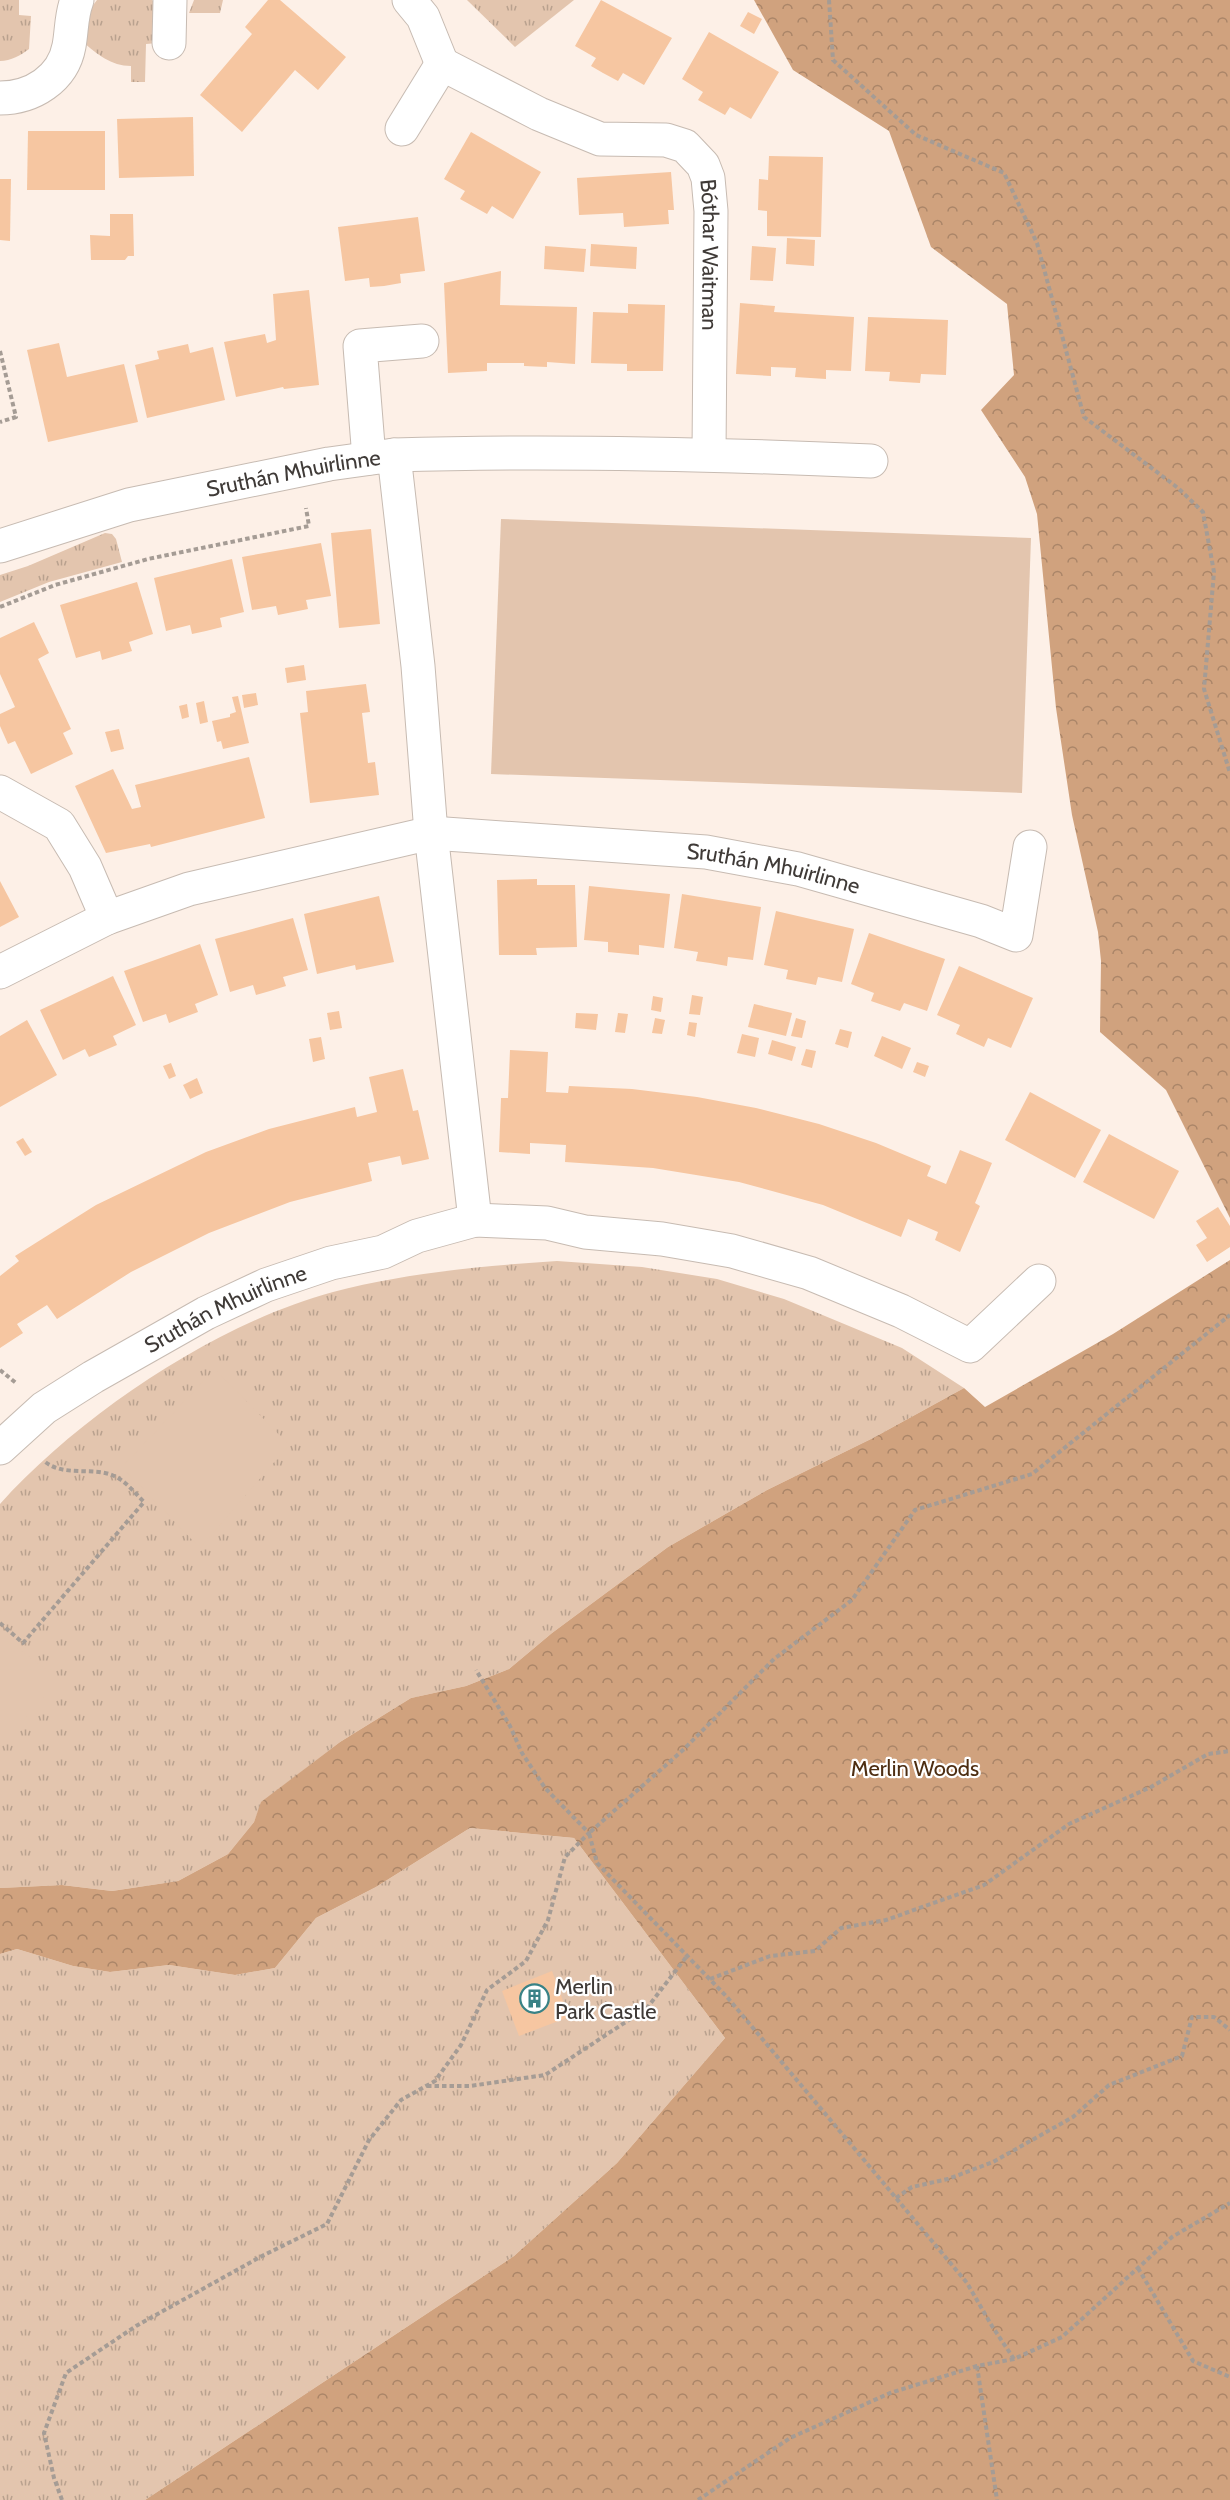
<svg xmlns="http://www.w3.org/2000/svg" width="1230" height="2500" font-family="Cabin,sans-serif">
<defs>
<pattern id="grass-tufts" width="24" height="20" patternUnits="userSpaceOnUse" patternTransform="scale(1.5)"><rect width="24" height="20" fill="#e3c5ae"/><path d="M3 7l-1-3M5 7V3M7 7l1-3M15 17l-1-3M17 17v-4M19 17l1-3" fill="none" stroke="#b9a18e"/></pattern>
<pattern id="forest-crowns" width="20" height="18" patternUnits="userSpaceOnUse" patternTransform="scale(1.5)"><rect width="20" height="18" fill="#d0a27e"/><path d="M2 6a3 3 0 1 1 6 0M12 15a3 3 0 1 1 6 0" fill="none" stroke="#aa8568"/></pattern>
</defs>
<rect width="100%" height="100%" fill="#fdf0e7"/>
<g fill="url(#grass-tufts)">
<path d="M0 0H19V15L31 16 29 49C21 55 11 61 0 61Z"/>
<path d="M97 0H152L157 4 158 43 146 44 145 82H131V66C111 66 97 54 83 42L88 12Z"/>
<polygon points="194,0 223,0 220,13 189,13"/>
<polygon points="467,0 574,0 515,47"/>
<polygon points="105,533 112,534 116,539 122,562 49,582 0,602 0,575 28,566"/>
<path d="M557 1261 642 1267 717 1279 784 1299 902 1348 964 1388 873 1438 767 1490 668 1547 552 1633 509 1669 466 1686 411 1698 340 1742 262 1802 254 1822 228 1854 178 1881 112 1891 62 1885 0 1888V1504C80 1415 217 1323 333 1292 406 1273 481 1266 557 1261Z"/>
<polygon points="470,1828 574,1838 725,2038 617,2163 514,2256 145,2500 0,2500 0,1954 17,1949 73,1966 110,1972 169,1965 235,1975 275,1968 316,1918 376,1887"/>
</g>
<g fill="url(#forest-crowns)">
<polygon points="754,0 1230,0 1230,1218 1166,1090 1100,1032 1101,961 1098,932 1072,815 1056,708 1037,514 1025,477 981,410 1014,375 1007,304 931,247 889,131 793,70"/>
<polygon points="1230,1260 1230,2500 145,2500 514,2256 617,2163 725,2038 574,1838 470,1828 376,1887 316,1918 275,1968 235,1975 169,1965 110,1972 73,1966 17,1949 0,1954 0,1888 62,1885 112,1891 178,1881 228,1854 254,1822 261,1802 340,1742 411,1698 466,1686 509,1669 552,1633 668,1547 767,1490 873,1438 964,1388 985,1407 1113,1334"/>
</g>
<g fill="#e3c5ae">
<polygon points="501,519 1031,538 1022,793 491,774"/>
<polygon points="215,1369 289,1445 200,1548 122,1467"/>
<polygon points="0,1636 60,1679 0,1746"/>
</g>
<g fill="#f6c6a1">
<polygon points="268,0 280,0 346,57 318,90 295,70 242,132 200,95 252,34 245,27"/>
<polygon points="601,0 672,38 644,85 623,73 618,81 603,73 591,66 596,58 575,46"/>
<polygon points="748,12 762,19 754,34 740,26"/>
<polygon points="709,32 779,72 751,119 730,107 725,115 698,100 703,92 682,79"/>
<polygon points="193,117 194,176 119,178 117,119"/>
<polygon points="28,131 105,131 105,190 27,190"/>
<polygon points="471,132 541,172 513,219 492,206 487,214 460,199 465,191 444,179"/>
<polygon points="769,156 823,157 821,237 767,236 767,211 758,210 759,179 768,180"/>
<polygon points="671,172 674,210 668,210 669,224 624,227 623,213 579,215 577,178"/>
<polygon points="0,179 11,179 10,241 0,240"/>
<polygon points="110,214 133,214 134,256 128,256 125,260 91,260 90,235 110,236"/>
<polygon points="418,217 425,271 400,274 401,283 384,286 370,287 369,278 345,281 338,227"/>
<polygon points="787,238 815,240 814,266 786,264"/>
<polygon points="591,244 637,247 636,269 590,266"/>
<polygon points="545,246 586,249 584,272 544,269"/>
<polygon points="752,246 776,248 773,281 750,280"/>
<polygon points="501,271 500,305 577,307 575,364 547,362 547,367 524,366 524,363 487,363 487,371 448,373 444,283"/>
<polygon points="309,290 319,385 284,389 283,387 236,397 224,342 265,334 267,343 276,340 273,294"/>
<polygon points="740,303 775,306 774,312 854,317 851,371 826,370 826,379 795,377 796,368 771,367 771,376 736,374"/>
<polygon points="628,304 665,305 663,371 627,371 627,364 591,363 593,312 628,313"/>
<polygon points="868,317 948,320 946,375 921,374 920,383 903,382 889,381 890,372 865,371"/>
<polygon points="59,343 67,377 124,364 138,422 48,442 27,350"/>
<polygon points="188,344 190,353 213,347 225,400 147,418 135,365 159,359 157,351"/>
<polygon points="371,529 380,624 339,628 331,533"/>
<polygon points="321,543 331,596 306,600 308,609 278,615 276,606 252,610 242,557"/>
<polygon points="232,559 244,612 220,618 222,627 206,631 192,634 190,625 166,631 154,578"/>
<polygon points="137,582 153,634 129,642 132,651 102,660 100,651 76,658 60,605"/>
<polygon points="34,622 49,653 38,659 71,729 63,733 73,754 31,774 15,741 8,744 0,726 0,714 15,707 0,674 0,638"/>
<polygon points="304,665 306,680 287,683 285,668"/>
<polygon points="366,684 370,712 362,713 368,763 375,762 379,795 310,803 300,713 308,712 306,691"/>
<polygon points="256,693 258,705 244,708 242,695"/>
<polygon points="238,696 249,743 223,749 221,741 217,742 212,721 230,717 230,714 236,712 232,697"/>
<polygon points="204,701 208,722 200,724 196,703"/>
<polygon points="187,704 189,717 182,719 179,706"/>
<polygon points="119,729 124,749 111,752 105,732"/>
<polygon points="249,757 265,818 151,847 150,844 106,853 75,786 113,769 132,809 141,807 135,785"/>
<polygon points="537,879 537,885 575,885 577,947 536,948 537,955 499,955 497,880"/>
<polygon points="0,881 19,917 0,927"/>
<polygon points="589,886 670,894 664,948 639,945 639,955 608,952 608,942 584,940"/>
<polygon points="682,894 761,907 753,960 728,957 727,966 710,963 696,961 698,952 674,948"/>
<polygon points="379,896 394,962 356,970 355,965 317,974 304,914"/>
<polygon points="776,911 854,929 842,982 818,977 816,985 786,979 788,970 764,965"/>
<polygon points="293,918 308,970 283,977 286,986 270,991 256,995 253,985 230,992 215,939"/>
<polygon points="869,933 945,959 927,1011 904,1003 900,1011 871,1001 874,993 851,984"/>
<polygon points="200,944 218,995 195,1004 198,1012 182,1018 169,1023 166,1014 143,1022 124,971"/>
<polygon points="959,966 1033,998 1011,1048 988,1038 984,1047 956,1034 960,1025 937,1015"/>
<polygon points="113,976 136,1025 113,1036 117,1045 89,1057 85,1049 63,1060 40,1010"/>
<polygon points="692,995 703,997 700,1015 689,1014"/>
<polygon points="653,996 663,998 661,1012 651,1010"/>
<polygon points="754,1004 792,1013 786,1036 748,1027"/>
<polygon points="339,1011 342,1028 330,1030 327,1013"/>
<polygon points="576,1013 598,1014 596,1030 575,1028"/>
<polygon points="618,1013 628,1014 625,1033 615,1032"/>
<polygon points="655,1018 665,1020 662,1034 652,1033"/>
<polygon points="796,1018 806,1021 802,1038 791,1036"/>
<polygon points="27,1020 57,1075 0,1107 0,1036"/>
<polygon points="689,1022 697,1023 695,1037 687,1035"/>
<polygon points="840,1029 852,1032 848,1048 835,1044"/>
<polygon points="742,1034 759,1038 755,1057 737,1053"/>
<polygon points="882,1036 911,1048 902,1069 874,1056"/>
<polygon points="321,1037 325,1059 313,1062 309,1039"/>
<polygon points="772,1040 796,1047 792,1061 768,1054"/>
<polygon points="806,1049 816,1051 812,1068 801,1065"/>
<polygon points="510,1050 548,1052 546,1092 568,1093 569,1086 632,1089 697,1097 756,1108 819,1124 876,1143 931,1166 927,1176 946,1184 960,1150 992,1163 975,1203 980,1206 960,1252 935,1240 938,1232 908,1219 901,1237 823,1205 739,1182 653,1168 565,1162 566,1145 530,1143 530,1154 499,1152 501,1098 508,1098"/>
<polygon points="917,1062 929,1066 925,1077 913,1072"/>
<polygon points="171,1063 176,1076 169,1079 163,1066"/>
<polygon points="403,1069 413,1111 418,1110 429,1159 402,1165 400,1156 368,1163 372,1181 290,1202 209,1233 131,1272 57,1319 47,1305 17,1324 23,1333 0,1348 0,1276 19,1261 15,1256 96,1205 206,1152 269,1129 355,1107 357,1117 377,1112 369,1077"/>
<polygon points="197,1078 203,1093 190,1099 183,1085"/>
<polygon points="1030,1092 1101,1130 1075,1178 1005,1140"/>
<polygon points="1109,1134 1179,1171 1154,1219 1083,1182"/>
<polygon points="23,1138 32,1152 25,1156 16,1142"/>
<polygon points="1218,1207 1230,1226 1230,1247 1207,1262 1196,1245 1207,1238 1196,1221"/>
<polygon points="552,1971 569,2017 519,2036 502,1991"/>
</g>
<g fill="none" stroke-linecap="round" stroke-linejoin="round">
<defs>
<g id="minor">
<polyline points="409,0 423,17 442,64"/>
<polyline points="169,43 170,0"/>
<path id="s1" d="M442 64 539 114 600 139 666 140 685 146 703 165 708 178 711 211 709 454"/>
<path d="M0 98C32 98 63 79 69 46 72 30 71 15 77 0"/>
<polyline points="402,129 442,64"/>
<path d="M394 455C553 450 712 454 871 461"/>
<polyline points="369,458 360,346 422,341"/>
<path id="s2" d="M0 546 129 505 329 464 394 455 418 666 431 833 475 1220"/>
<polyline points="0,792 59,825 85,867 107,918"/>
<path id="s3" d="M0 972 107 918 189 889 431 833 706 852 798 869 981 921 1016 935 1030 847"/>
<path id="s4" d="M0 1448 44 1408 93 1377 206 1313 266 1285 331 1263 383 1252 417 1236 475 1220 547 1223 585 1232 662 1239 732 1251 809 1273 901 1311 970 1346 1039 1281"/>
</g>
</defs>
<use href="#minor" stroke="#c7bbb2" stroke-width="35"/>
<g stroke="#a59c95" stroke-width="4" stroke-dasharray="4.5 3" stroke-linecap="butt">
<polyline points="829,0 833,60 916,135 1004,173 1037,243 1084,417 1178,488 1203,512 1214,572 1204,689 1230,773"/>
<polyline points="0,351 16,417 0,422"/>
<polyline points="0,607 55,585 148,559 309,526 306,508"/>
<polyline points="0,1370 16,1383"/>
<path d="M0 1623 23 1643 144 1502C134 1492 125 1480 112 1475 90 1467 63 1477 44 1461"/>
<polyline points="710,1979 770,1956 815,1951 841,1928 886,1920 984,1885 1069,1824 1151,1787 1208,1754 1230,1751"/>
<polyline points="427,2086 470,2086 545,2075 647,2008 687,1956"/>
<polyline points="896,2198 912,2187 948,2179 993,2162 1073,2117 1109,2085 1182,2056 1192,2017 1214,2017 1230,2030"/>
<polyline points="1138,2268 1193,2361 1230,2377"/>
<polyline points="1014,2359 992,2326 967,2283 896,2198 727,1997 597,1863 589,1833 683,1750 774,1659 852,1600 915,1510 1032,1474 1230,1315"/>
<polyline points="977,2366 997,2500"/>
<polyline points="62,2500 54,2478 44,2433 66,2373 136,2326 262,2256 327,2224 369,2140 401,2100 435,2081 461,2045 487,1990 526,1961 548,1920 565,1857 589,1833 545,1788 522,1753 510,1726 476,1670"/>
<polyline points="698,2500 790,2438 890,2393 977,2366 1014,2359 1062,2337 1172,2237 1230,2203"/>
</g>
<use href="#minor" stroke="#fff" stroke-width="33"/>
</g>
<defs>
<symbol id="building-ring" viewBox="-11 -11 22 22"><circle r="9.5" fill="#fff" stroke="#398286" stroke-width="1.5"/><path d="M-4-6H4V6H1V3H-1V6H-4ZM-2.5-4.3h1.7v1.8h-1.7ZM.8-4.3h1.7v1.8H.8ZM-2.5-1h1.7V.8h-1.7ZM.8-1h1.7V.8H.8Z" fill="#398286"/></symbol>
</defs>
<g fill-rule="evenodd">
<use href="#building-ring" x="518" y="1982" width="33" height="33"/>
</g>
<g text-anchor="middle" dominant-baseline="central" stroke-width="4.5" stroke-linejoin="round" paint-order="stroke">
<g font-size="22" fill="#3f3a37" stroke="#fff">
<text stroke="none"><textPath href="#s1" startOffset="378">Bóthar Waitman</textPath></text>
<text stroke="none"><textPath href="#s2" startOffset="303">Sruthán Mhuirlinne</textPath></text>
<text stroke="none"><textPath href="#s3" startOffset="800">Sruthán Mhuirlinne</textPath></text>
<text stroke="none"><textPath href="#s4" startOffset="267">Sruthán Mhuirlinne</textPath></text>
</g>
<g font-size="22" fill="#4e2e12" stroke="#fff">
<text x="915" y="1768">Merlin Woods</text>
</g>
<g font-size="22" fill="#3f3a37" stroke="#fff" text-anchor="start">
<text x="555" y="1986">Merlin<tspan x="555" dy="25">Park Castle</tspan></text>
</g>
</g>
</svg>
